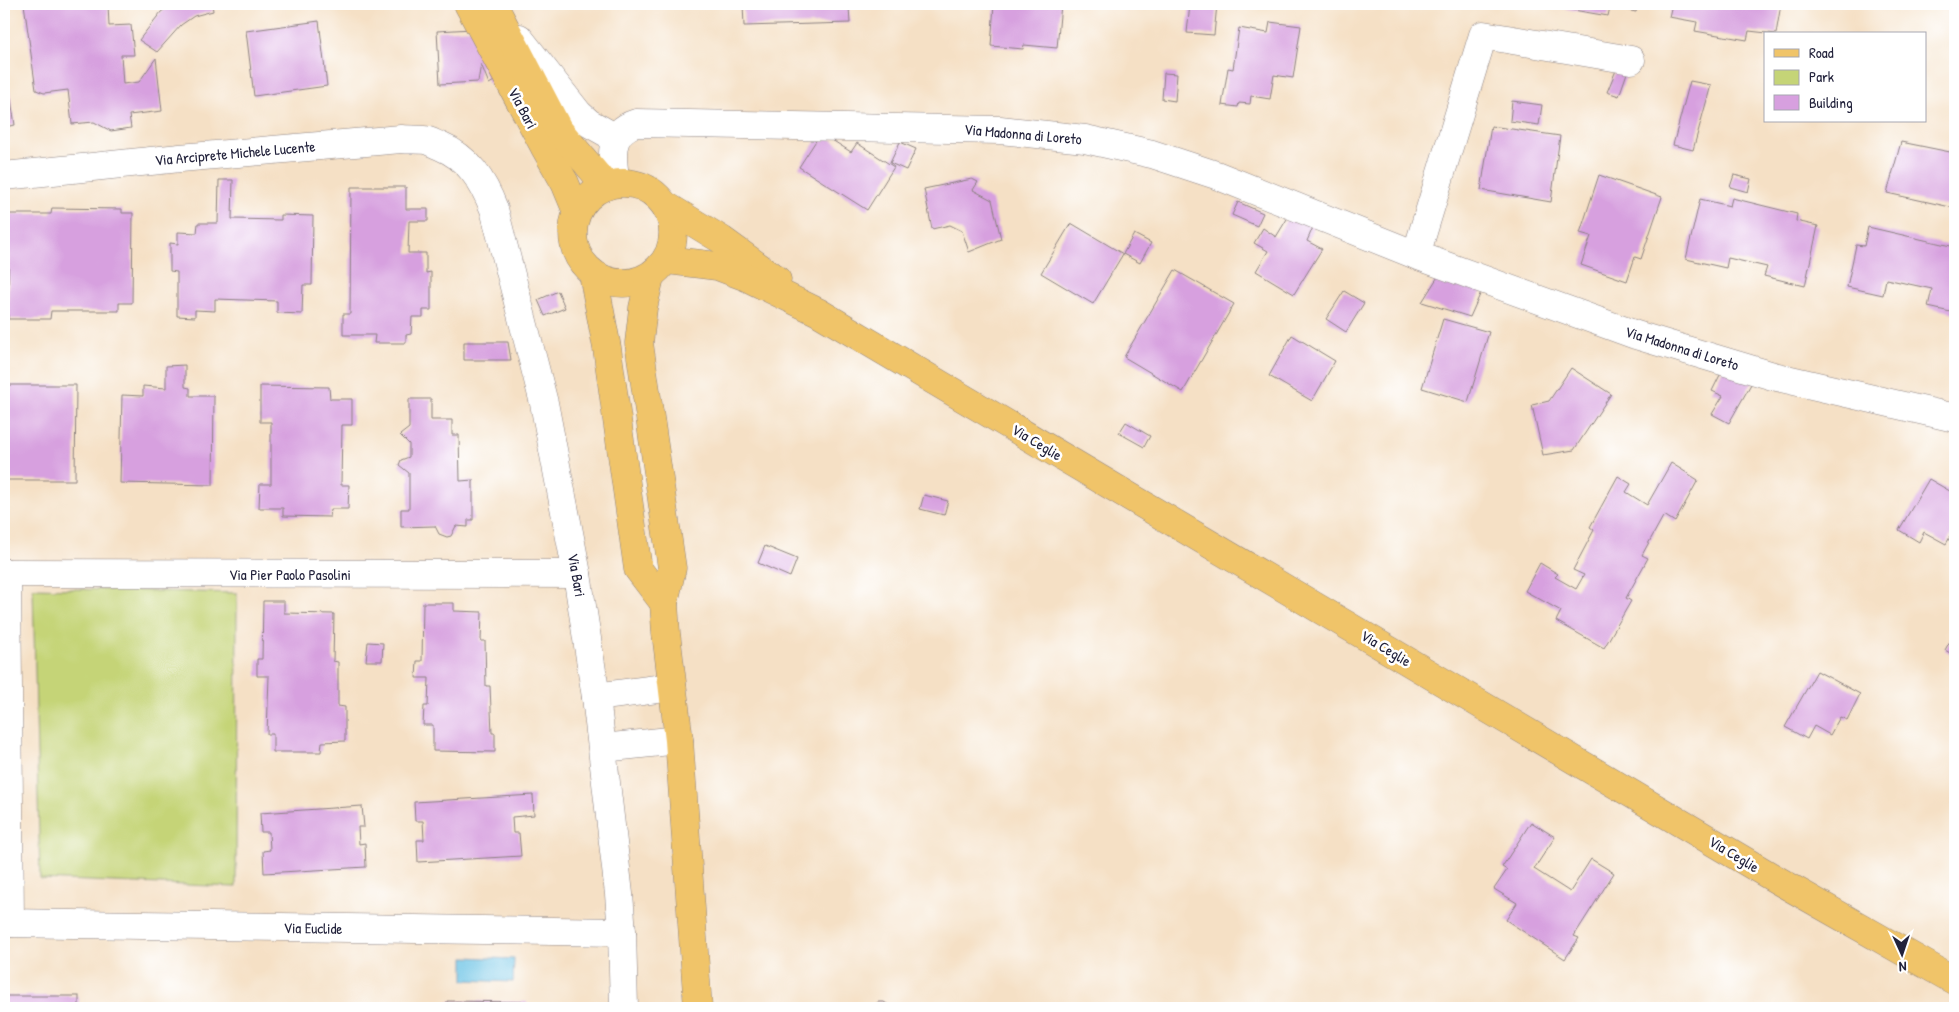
<svg xmlns="http://www.w3.org/2000/svg" width="1959" height="1012" font-family="'Patrick Hand',sans-serif">
<rect width="100%" height="100%" fill="#fff"/>
<filter id="ink" filterUnits="userSpaceOnUse"><feTurbulence type="fractalNoise" baseFrequency=".02" numOctaves="2"/><feDisplacementMap in="SourceGraphic" scale="10" xChannelSelector="R" yChannelSelector="G"/><feConvolveMatrix kernelMatrix="1 2 1 2 8 2 1 2 1" color-interpolation-filters="sRGB"/></filter>
<filter id="wash" filterUnits="userSpaceOnUse"><feTurbulence type="fractalNoise" baseFrequency=".0096" numOctaves="4" result="noise"/><feDisplacementMap in="SourceGraphic" scale="20" xChannelSelector="R" yChannelSelector="G"/><feGaussianBlur stdDeviation="1.12" result="paint"/><feColorMatrix in="noise" values="0 0 0 0 0 0 0 0 0 0 0 0 0 0 0 0 0 1.4 0 .05"/><feComposite in="paint" operator="in"/></filter>
<g filter="url(#wash)">
<rect width="100%" height="100%" fill="#f5e0c5"/>
<polygon fill="#c5d477" stroke="#747b59" points="33,588 237,593 236,887 40,879"/>
<polygon fill="#66c1e4" stroke="#447290" points="464,957 514,959 513,982 464,980"/>
<g id="blocks">
<g fill="#d7a0df">
<polygon points="24,4 108,4 109,26 131,25 134,55 121,55 123,84 139,82 156,58 162,111 129,115 131,128 111,131 94,122 72,124 68,90 44,93 36,90"/>
<polygon points="172,4 212,4 213,11 194,16 181,25 157,52 139,40 161,12"/>
<polygon points="743,4 842,4 842,7 849,7 850,23 744,26"/>
<polygon points="994,4 1061,4 1057,48 1024,45 1023,49 991,46"/>
<polygon points="1190,4 1217,4 1214,35 1187,33"/>
<polygon points="1557,4 1638,4 1636,12 1610,7 1608,16 1556,7"/>
<polygon points="1672,4 1781,4 1776,34 1749,31 1747,40 1695,31 1697,22 1669,17"/>
<polygon points="319,21 327,86 254,96 246,31"/>
<polygon points="1270,22 1301,26 1293,78 1274,75 1270,99 1251,96 1250,104 1239,103 1238,107 1222,105 1228,68 1233,69 1239,28 1268,33"/>
<polygon points="472,29 496,80 489,84 481,64 478,82 440,84 437,31"/>
<polygon points="4,56 15,125 4,127"/>
<polygon points="1617,68 1628,70 1619,96 1607,92"/>
<polygon points="1164,73 1177,74 1175,101 1162,99"/>
<polygon points="1690,81 1711,85 1693,150 1673,145"/>
<polygon points="1512,101 1542,105 1539,125 1510,121"/>
<polygon points="1491,126 1560,136 1551,202 1481,190"/>
<polygon points="824,135 851,152 857,143 894,167 867,210 799,167 819,136"/>
<polygon points="900,142 916,149 906,170 890,163"/>
<polygon points="1901,142 1955,153 1955,208 1887,193"/>
<polygon points="1599,175 1662,197 1641,259 1635,257 1627,281 1581,265 1591,236 1580,233"/>
<polygon points="1734,175 1751,179 1748,192 1730,187"/>
<polygon points="972,179 978,182 973,190 992,200 1001,239 969,252 962,231 950,225 932,229 924,189"/>
<polygon points="219,180 233,180 232,219 281,220 281,215 313,216 312,285 303,285 302,314 277,313 277,301 215,299 215,311 195,310 195,317 177,316 177,272 170,271 170,243 178,244 178,232 197,233 198,223 218,223"/>
<polygon points="351,187 406,187 406,209 428,209 428,221 409,221 408,253 426,253 426,273 431,272 431,310 423,310 423,317 412,317 411,334 406,335 406,343 374,343 375,335 343,335 343,314 350,314"/>
<polygon points="4,194 7,194 5,229 4,229"/>
<polygon points="1732,198 1797,214 1796,221 1818,226 1805,286 1764,276 1767,267 1728,258 1726,268 1686,259 1700,199 1730,206"/>
<polygon points="1238,202 1263,213 1257,226 1232,215"/>
<polygon points="52,208 122,209 122,213 133,213 132,303 119,303 119,311 51,311 50,319 8,319 9,214 51,214"/>
<polygon points="1290,214 1314,225 1307,241 1322,249 1294,294 1256,271 1268,251 1254,243 1263,228 1276,237"/>
<polygon points="1071,223 1123,254 1093,304 1041,273"/>
<polygon points="1868,227 1955,247 1955,313 1928,307 1932,289 1886,279 1883,295 1847,287 1856,245 1864,246"/>
<polygon points="1134,234 1151,243 1140,263 1123,254"/>
<polygon points="1175,270 1234,304 1183,392 1124,357"/>
<polygon points="1439,275 1482,290 1470,317 1422,302"/>
<polygon points="558,291 565,308 545,316 538,300"/>
<polygon points="1344,291 1364,303 1346,332 1326,319"/>
<polygon points="1443,319 1489,332 1468,402 1422,388"/>
<polygon points="1292,335 1335,361 1312,401 1269,376"/>
<polygon points="464,342 508,342 511,360 464,360"/>
<polygon points="185,365 185,387 190,388 190,396 214,396 213,485 120,483 122,395 143,396 143,386 166,388 166,366"/>
<polygon points="1571,368 1611,394 1574,450 1543,455 1532,405 1549,401"/>
<polygon points="1723,369 1755,377 1729,423 1712,414 1723,396 1712,391"/>
<polygon points="4,385 76,385 75,480 4,480"/>
<polygon points="260,386 329,387 330,399 352,399 352,425 342,425 341,485 349,485 348,509 331,509 330,517 283,516 283,508 259,508 260,484 271,484 271,422 260,422"/>
<polygon points="409,399 431,399 431,420 452,420 452,435 459,435 460,481 473,480 473,520 468,520 468,527 456,526 451,536 447,537 439,534 435,526 401,527 401,509 409,509 409,473 399,465 401,460 409,457 409,444 400,435 409,428"/>
<polygon points="1126,422 1150,436 1144,447 1119,433"/>
<polygon points="1671,463 1698,480 1675,522 1664,515 1642,555 1648,558 1626,598 1631,601 1604,648 1556,621 1561,611 1525,591 1540,563 1558,574 1555,577 1576,589 1584,575 1573,570 1594,530 1590,527 1618,476 1631,484 1626,492 1647,505"/>
<polygon points="1929,479 1955,494 1955,528 1946,544 1924,532 1919,542 1899,530"/>
<polygon points="924,495 948,501 944,515 920,509"/>
<polygon points="765,546 797,559 790,577 758,563"/>
<polygon points="263,601 284,601 284,613 334,614 333,661 338,662 338,706 345,707 345,741 322,742 321,752 273,752 273,734 267,734 269,676 257,676 257,659 262,659"/>
<polygon points="423,603 454,603 454,611 482,612 481,641 485,641 486,686 490,686 492,733 495,733 495,752 433,751 433,725 423,725 424,706 428,706 429,678 416,678 417,661 422,661"/>
<polygon points="1955,632 1955,656 1945,650"/>
<polygon points="368,642 383,643 382,661 366,661"/>
<polygon points="1817,671 1860,694 1847,720 1840,717 1830,735 1814,726 1807,739 1785,727"/>
<polygon points="533,795 534,815 512,817 513,833 519,833 521,856 418,862 417,840 424,840 423,821 415,821 414,802"/>
<polygon points="362,806 364,827 358,827 359,844 365,843 366,867 264,873 263,851 270,850 269,832 261,832 260,813"/>
<polygon points="1531,822 1555,837 1534,869 1570,892 1591,859 1614,873 1574,936 1579,938 1565,959 1506,920 1517,903 1494,889 1507,870 1502,867"/>
<rect x="4" y="996" width="75" height="12"/>
<polygon points="447,1001 527,1002 527,1008 447,1008"/>
<polygon points="878,1002 884,1002 893,1008 871,1008"/>
</g>
</g>
</g>
<g filter="url(#ink)">
<use href="#blocks" fill-opacity="0" stroke="#8c8180" stroke-width="1"/>
<g fill="none" stroke-linecap="round" stroke-linejoin="round">
<defs>
<g id="minor">
<polyline points="519,38 578,113 589,123 616,138"/>
<path d="M4 176 180 158 401 139C409 140 418 139 425 140 430 141 435 144 440 146 469 158 483 181 494 209L544 403 577 574 596 697 619 894 622 932 624 1008"/>
<path d="M616 183C612 159 607 132 636 123L1000 130 1085 139 1152 154 1216 175 1416 255 1636 335 1773 376 1955 418"/>
<polyline points="1416,255 1483,35 1631,60"/>
<polyline points="4,573 577,574"/>
<polyline points="7,573 10,923"/>
<polyline points="596,697 672,687"/>
<polyline points="603,748 679,740"/>
<polyline points="4,923 622,932"/>
</g>
<g id="major">
<polyline points="468,4 544,146 565,183 577,212"/>
<polyline points="493,4 558,129 606,186"/>
<circle cx="623" cy="233" r="50"/>
<polyline points="665,205 722,240 777,280"/>
<polyline points="667,260 717,266 746,277 818,312 1772,877 1955,981"/>
<polyline points="593,274 607,348 638,569 664,603"/>
<polyline points="650,277 643,308 639,343 672,568 664,603 666,633 679,740 698,1008"/>
</g>
</defs>
<use href="#minor" stroke="#8c8180" stroke-width="29"/>
<use href="#major" stroke="#8c8180" stroke-width="29"/>
<use href="#minor" stroke="#fff" stroke-width="28"/>
<use href="#major" stroke="#f0c469" stroke-width="28"/>
</g>
</g>
<g text-anchor="middle" dominant-baseline="central" stroke-width="5" stroke-linejoin="round" paint-order="stroke">
<g font-size="15" fill="#22223b" stroke="#fff">
<text transform="translate(523 108) rotate(62)">Via Bari</text>
<text transform="translate(1023 134) rotate(5)">Via Madonna di Loreto</text>
<text transform="translate(235 153) rotate(-5)">Via Arciprete Michele Lucente</text>
<text transform="translate(1682 348) rotate(17)">Via Madonna di Loreto</text>
<text transform="translate(1037 442) rotate(31)">Via Ceglie</text>
<text x="290" y="574">Via Pier Paolo Pasolini</text>
<text transform="translate(577 575) rotate(80)">Via Bari</text>
<text transform="translate(1386 648) rotate(31)">Via Ceglie</text>
<text transform="translate(1734 854) rotate(31)">Via Ceglie</text>
<text transform="translate(313 928) rotate(1)">Via Euclide</text>
</g>
</g>
<rect width="1959" height="1012" fill="none" stroke="#fff" stroke-width="20"/>
<rect x="1764" y="32" width="162" height="90" fill="#ffffff" stroke="#a7a7b1"/>
<rect x="1774" y="49" width="25" height="8" fill="#f0c469" stroke="#a7a7b1"/>
<text x="1809" y="58" font-size="15" fill="#22223b">Road</text>
<rect x="1774" y="70" width="25" height="15" fill="#c5d477" stroke="#a7a7b1"/>
<text x="1809" y="82" font-size="15" fill="#22223b">Park</text>
<rect x="1774" y="95" width="25" height="15" fill="#d7a0df" stroke="#a7a7b1"/>
<text x="1809" y="108" font-size="15" fill="#22223b">Building</text>
<g transform="translate(1902 954) rotate(177)" stroke="#ffffff" stroke-width="4" paint-order="stroke">
<path d="M0-4L9 19L0 12L-9 19Z" fill="#22223b"/>
<text y="-8" font-size="14" font-weight="bold" text-anchor="middle" fill="#22223b">N</text>
</g>
</svg>
